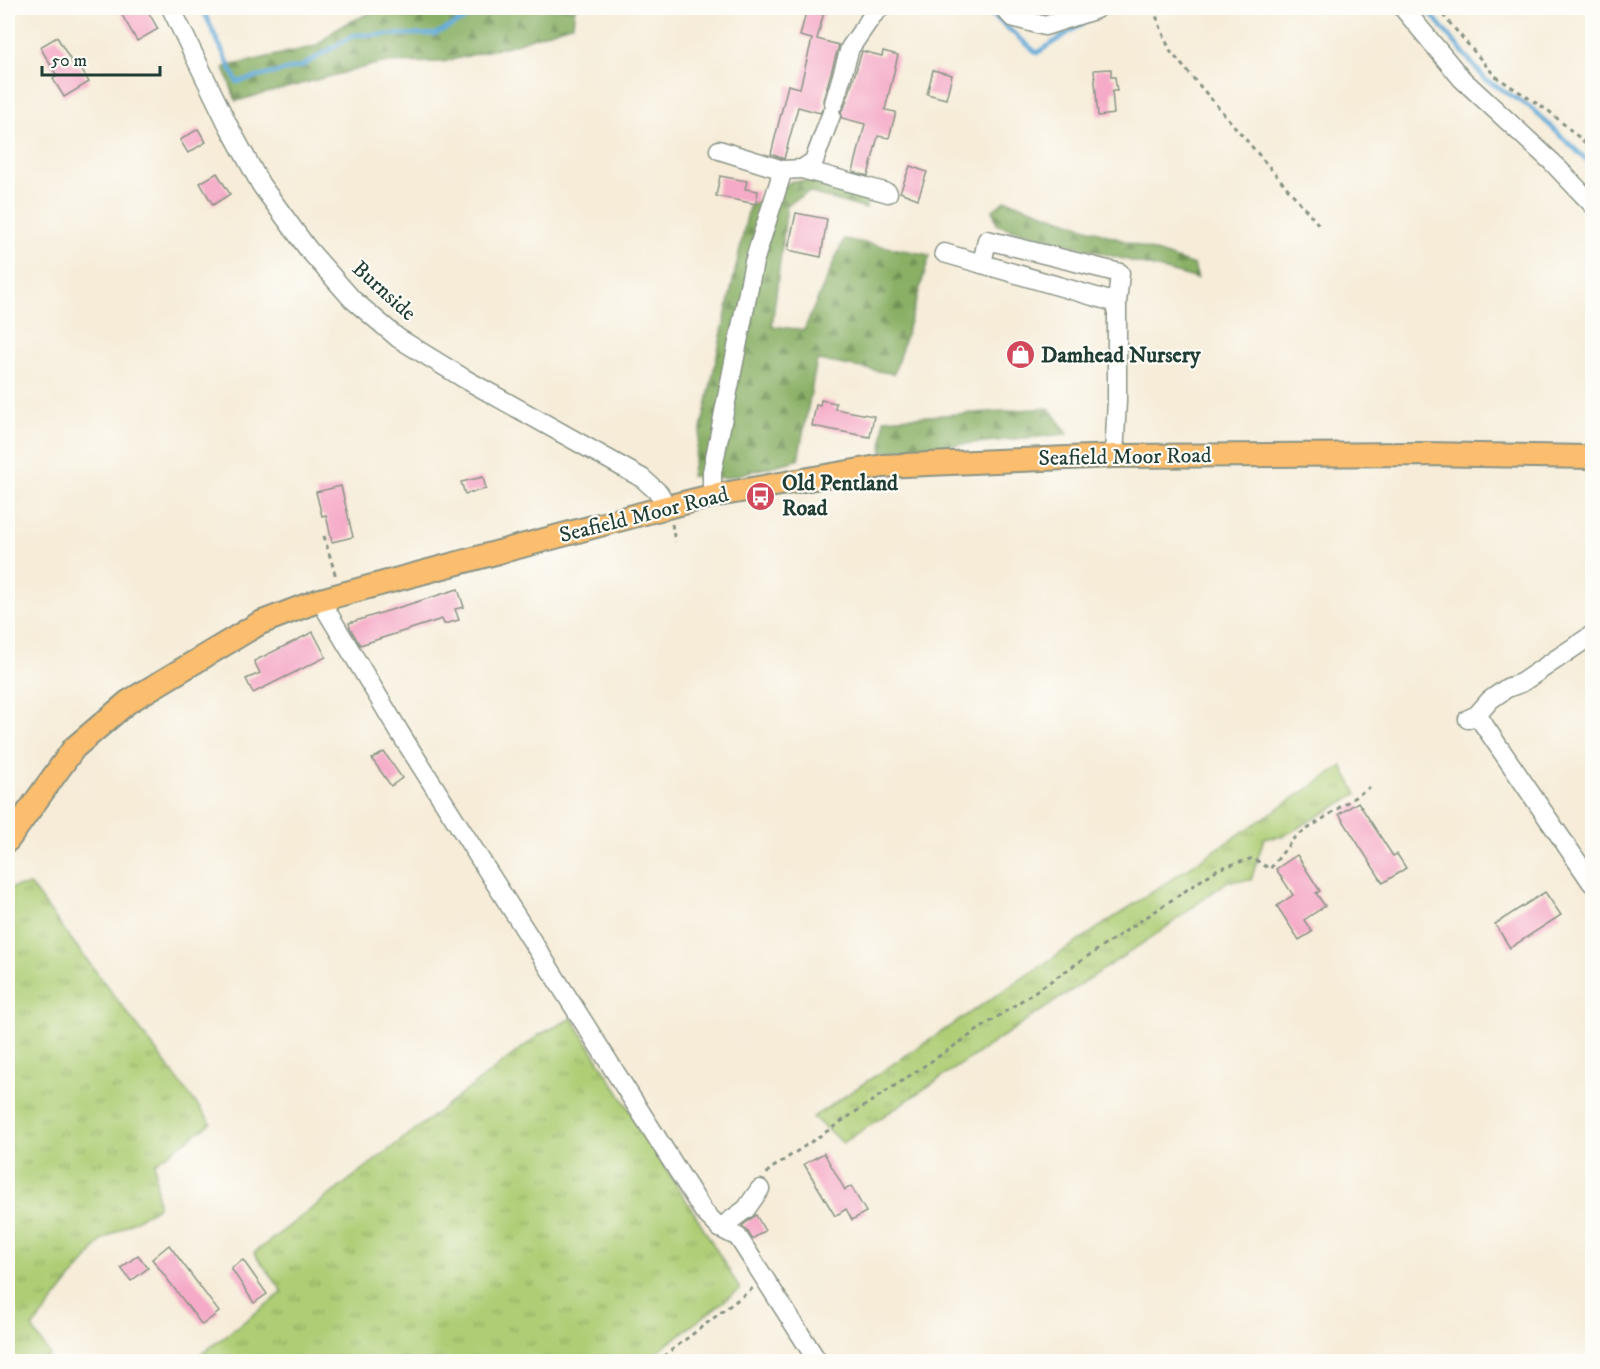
<svg xmlns="http://www.w3.org/2000/svg" width="1600" height="1369" font-family="'IM FELL DW Pica',serif">
<defs>
<pattern id="grass-tufts" width="24" height="20" patternUnits="userSpaceOnUse" patternTransform="scale(1.5)"><rect width="24" height="20" fill="#aecd75"/><path d="M3 7l-1-3M5 7V3M7 7l1-3M15 17l-1-3M17 17v-4M19 17l1-3" fill="none" stroke="#8da861"/></pattern>
<pattern id="forest-firs" width="22" height="20" patternUnits="userSpaceOnUse" patternTransform="scale(1.5)"><rect width="22" height="20" fill="#8ab066"/><path d="M5 1l3.5 6h-7zM16 11l3.5 6h-7z" fill="#709055"/></pattern>
</defs>
<rect width="100%" height="100%" fill="#fdfcf7"/>
<filter id="ink" filterUnits="userSpaceOnUse"><feTurbulence type="fractalNoise" baseFrequency=".0167" numOctaves="2"/><feDisplacementMap in="SourceGraphic" scale="12" xChannelSelector="R" yChannelSelector="G"/><feConvolveMatrix kernelMatrix="1 2 1 2 8 2 1 2 1" color-interpolation-filters="sRGB"/></filter>
<filter id="wash" filterUnits="userSpaceOnUse"><feTurbulence type="fractalNoise" baseFrequency=".008" numOctaves="4" result="noise"/><feDisplacementMap in="SourceGraphic" scale="24" xChannelSelector="R" yChannelSelector="G"/><feGaussianBlur stdDeviation="1.35" result="paint"/><feColorMatrix in="noise" values="0 0 0 0 0 0 0 0 0 0 0 0 0 0 0 0 0 1.4 0 .05"/><feComposite in="paint" operator="in"/></filter>
<g filter="url(#wash)">
<rect width="100%" height="100%" fill="#f6ecd8"/>
<g fill="url(#grass-tufts)" stroke="#668554" stroke-width="1.5">
<polygon points="1342,766 1357,794 1282,837 1264,838 1251,880 1228,881 1161,931 843,1143 813,1117"/>
<polygon points="30,885 211,1123 155,1163 158,1207 102,1240 32,1328 50,1355 41,1361 8,1362 8,888"/>
<polygon points="572,1018 701,1224 740,1289 645,1361 191,1362 283,1292 254,1253 539,1035"/>
</g>
<g fill="url(#forest-firs)" stroke="#54764d" stroke-width="1.5">
<polygon points="430,8 575,8 573,24 512,45 443,62 381,63 236,101 224,67 316,46 339,27 372,12 423,11"/>
<polygon points="825,180 867,187 866,209 808,192 787,205 772,326 804,330 844,239 930,255 894,374 817,360 798,460 725,478 691,476 749,207 792,181"/>
<polygon points="1006,200 1194,265 1198,279 997,225 993,210"/>
<polygon points="1049,408 1068,434 882,452 884,419"/>
</g>
<g fill="none" stroke-linecap="round" stroke-linejoin="round">
<g stroke="#5fa8d6" stroke-width="4.5">
<polyline points="202,8 237,82 302,66 354,35 435,34 487,8"/>
<polyline points="984,8 1037,53 1088,20"/>
<polyline points="1426,8 1486,80 1530,107 1592,165"/>
</g>
</g>
<g id="blocks">
<g fill="#f5aac7">
<polygon points="118,8 146,8 158,29 137,41"/>
<polygon points="807,8 825,8 817,39 839,45 823,100 824,107 820,113 798,107 784,159 771,154 788,85 800,88 812,39 800,36"/>
<polygon points="57,37 74,66 78,64 89,82 64,97 53,79 57,76 40,47"/>
<polygon points="862,51 882,56 883,51 898,55 885,110 896,112 889,138 878,136 868,176 853,172 865,124 842,118 841,111 845,106"/>
<polygon points="1111,69 1111,77 1115,77 1117,91 1112,91 1114,114 1098,116 1094,70"/>
<polygon points="933,70 952,75 946,99 927,94"/>
<polygon points="198,129 206,142 188,153 180,140"/>
<polygon points="910,166 927,172 918,199 900,192"/>
<polygon points="217,173 230,194 213,205 200,183"/>
<polygon points="720,176 747,181 745,189 758,191 756,204 716,196"/>
<polygon points="796,213 827,219 821,257 788,250"/>
<polygon points="821,400 836,403 835,409 874,416 870,437 812,426 816,405 820,406"/>
<polygon points="483,477 486,489 465,494 461,482"/>
<polygon points="341,486 353,537 332,542 326,515 322,516 316,492"/>
<polygon points="458,589 464,607 455,609 459,620 444,624 442,619 360,645 350,628 349,623"/>
<polygon points="313,632 326,657 253,693 246,679 260,673 254,661"/>
<polygon points="384,752 402,778 391,786 372,759"/>
<polygon points="1358,802 1393,856 1397,854 1406,868 1383,883 1339,814"/>
<polygon points="1297,855 1320,891 1316,893 1325,906 1304,920 1312,932 1299,940 1277,906 1293,895 1276,869"/>
<polygon points="1545,892 1561,915 1510,948 1495,924"/>
<polygon points="824,1153 845,1190 851,1186 866,1212 852,1220 846,1209 835,1216 804,1164"/>
<polygon points="756,1215 765,1231 752,1239 747,1230 742,1226"/>
<polygon points="169,1245 219,1312 202,1325 152,1259"/>
<polygon points="138,1255 148,1268 131,1281 121,1268"/>
<polygon points="243,1260 267,1294 254,1303 231,1268"/>
</g>
</g>
</g>
<g filter="url(#ink)">
<use href="#blocks" fill-opacity="0" stroke="#8a9486" stroke-width="1.5"/>
<g fill="none" stroke-linecap="round" stroke-linejoin="round">
<defs>
<g id="minor">
<polyline points="171,8 228,125 261,185 308,249 352,299 398,338 465,379 642,478 659,493 667,507"/>
<polyline points="1004,8 1012,17 1045,26 1091,11 1098,8"/>
<polyline points="1403,8 1462,79 1552,162 1592,204"/>
<polyline points="834,103 850,48 872,16 880,8"/>
<polyline points="719,150 783,170"/>
<polyline points="802,169 888,193"/>
<polyline points="944,253 1117,303 1117,401 1114,456"/>
<polyline points="982,264 987,240 1120,273 1117,303"/>
<polyline points="712,496 712,472 754,262 783,170 802,169 814,161 831,115"/>
<polyline points="320,600 400,733 704,1212 720,1228 738,1237 818,1362"/>
<polyline points="1477,715 1592,883"/>
<polyline points="1468,719 1477,715 1490,700 1507,688 1521,683 1592,635"/>
<polyline points="720,1228 746,1209 760,1189"/>
</g>
<polyline id="major" points="8,840 74,748 128,702 260,623 320,600 667,507 712,496 883,466 1114,456 1424,454 1592,457"/>
</defs>
<use href="#minor" stroke="#8a9486" stroke-width="21"/>
<use href="#major" stroke="#8a9486" stroke-width="26"/>
<g stroke="#8a9486" stroke-width="3" stroke-dasharray="4.5 4.5" stroke-linecap="butt">
<polyline points="1153,8 1170,51 1319,225"/>
<polyline points="1437,8 1495,76 1550,112 1592,149"/>
<polyline points="672,524 675,542"/>
<polyline points="324,536 336,577"/>
<polyline points="767,1174 769,1170 1218,869 1253,858 1270,869 1294,838 1370,787"/>
<polyline points="656,1362 753,1288"/>
</g>
<use href="#minor" stroke="#fff" stroke-width="18"/>
<use href="#major" stroke="#fbbd6e" stroke-width="22"/>
</g>
</g>
<defs>
<symbol id="shop-disc" viewBox="-11 -11 22 22"><circle r="9.5" fill="#d1495b" stroke="#fdfcf7"/><path d="M-5-2.5h2.3a2.7 3.5 0 0 1 5.4 0H5L5.5 6h-11ZM-1.5-2.5h3a1.5 2.3 0 0 0-3 0Z" fill="#fff"/></symbol>
<symbol id="bus-disc" viewBox="-11 -11 22 22"><circle r="9.5" fill="#d1495b" stroke="#fdfcf7"/><path d="M-5-6H5V4H4V6H2V4H-2V6H-4V4H-5ZM-3.5-4V0h7V-4ZM-3.5 1.2v1.5H-2V1.2ZM2 1.2v1.5H3.5V1.2Z" fill="#fff"/></symbol>
</defs>
<g fill-rule="evenodd">
<use href="#shop-disc" x="1004" y="338" width="33" height="33"/>
<use href="#bus-disc" x="744" y="480" width="33" height="33"/>
</g>
<g text-anchor="middle" dominant-baseline="central" stroke-width="4.5" stroke-linejoin="round" paint-order="stroke">
<g font-size="22" fill="#1f3d34" stroke="#fdfcf7">
<text transform="translate(384 291) rotate(42)">Burnside</text>
<text transform="translate(1125 457) rotate(-1)">Seafield Moor Road</text>
<text transform="translate(644 515) rotate(-14)">Seafield Moor Road</text>
</g>
<g font-size="22" font-weight="bold" fill="#1f3d34" stroke="#fdfcf7" text-anchor="start">
<text x="1041" y="355">Damhead Nursery</text>
<text x="782" y="483">Old Pentland<tspan x="782" dy="25">Road</tspan></text>
</g>
</g>
<rect width="1600" height="1369" fill="none" stroke="#fdfcf7" stroke-width="30"/>
<path d="M42 66v9h118v-9" fill="none" stroke="#1f3d34" stroke-width="3"/>
<text x="51" y="66" font-size="18" fill="#1f3d34" stroke="#fdfcf7" stroke-width="4.5" paint-order="stroke">50 m</text>
</svg>
